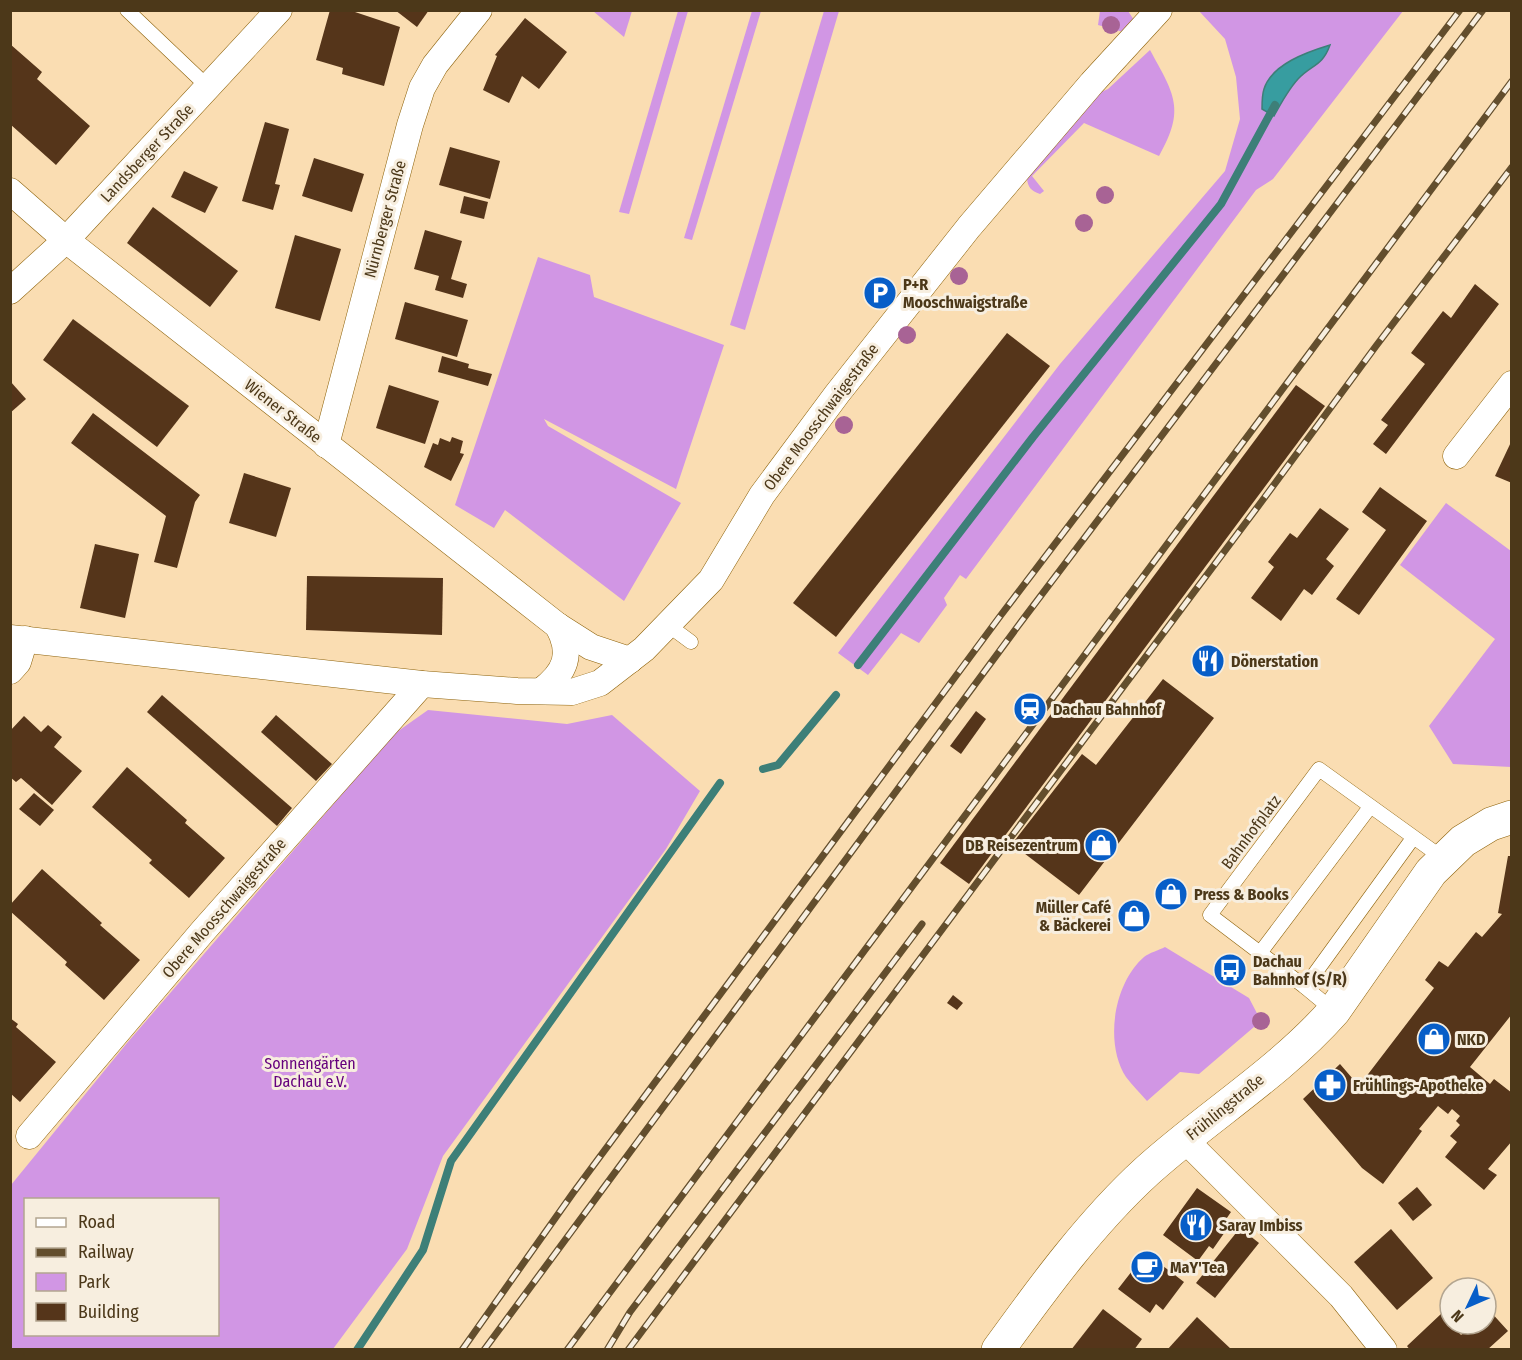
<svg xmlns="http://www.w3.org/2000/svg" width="1522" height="1360" font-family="'Fira Sans Condensed',sans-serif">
<rect width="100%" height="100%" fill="#faddb2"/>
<g fill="#d196e4" fill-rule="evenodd">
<polygon points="593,11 632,11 624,37"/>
<polygon points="678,11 688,11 629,214 619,212"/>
<polygon points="752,11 761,11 692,240 684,238"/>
<polygon points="824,11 839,11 745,330 730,325"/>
<polygon points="1100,11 1128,11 1134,20 1123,32 1098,25"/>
<polygon points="1199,11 1403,11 1273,179 1256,190 966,579 960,575 944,598 947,605 919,643 901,633 868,675 838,653 1060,364 1225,171 1240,119 1236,77 1225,39"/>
<path d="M1150 50C1174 94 1186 109 1159 156L1084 123 1032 176 1044 191 1040 194C1031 191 1028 187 1027 179L1090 97 1108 89Z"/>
<polygon points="538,257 590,275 594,297 724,345 676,489 544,419 548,426 681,503 624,601 505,510 494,528 455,505"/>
<polygon points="1446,503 1511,551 1511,767 1453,764 1429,726 1495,639 1400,565"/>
<path d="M428 710 567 724 612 715 700 791 666 849 443 1156 407 1249 333 1349 11 1350V1185L127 1043 394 734ZM26 1200H218V1334H26Z"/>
<path d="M1165 947 1249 998 1261 1021 1199 1074 1180 1072 1147 1101C1140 1093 1132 1085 1126 1077 1104 1043 1114 983 1144 957 1149 953 1159 950 1165 947Z"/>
</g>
<path fill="#379da0" stroke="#3d7f78" stroke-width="1.5" d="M1330 45C1322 67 1312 64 1298 79 1288 90 1281 103 1274 116L1262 109C1262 103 1262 95 1264 89 1272 64 1307 52 1330 45Z"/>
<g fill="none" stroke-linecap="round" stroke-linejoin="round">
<g stroke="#3d7f78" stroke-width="8">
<polyline points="858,665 1033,437 1221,204 1275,105"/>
<polyline points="763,769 778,765 836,695"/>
<polyline points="357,1350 423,1250 451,1161 720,783"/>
</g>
</g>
<g fill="#55351a">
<polygon points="330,10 349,10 400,27 384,86 342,74 343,68 316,60"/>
<polygon points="395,10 429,10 417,27"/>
<polygon points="525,18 567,52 539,89 522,76 509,103 483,90 497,56 495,55"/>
<polygon points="10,44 42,72 37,79 90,126 56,165 10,124"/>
<polygon points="265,122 289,129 275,184 280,185 273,210 242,201"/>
<polygon points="450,147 500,161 490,199 439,185"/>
<polygon points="314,158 364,174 352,212 302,196"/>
<polygon points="184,171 218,187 205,213 171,197"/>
<polygon points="464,196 488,202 484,219 460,213"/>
<polygon points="153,207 238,271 210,307 127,243"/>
<polygon points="425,230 462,241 451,279 467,284 463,298 435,290 439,276 414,269"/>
<polygon points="295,235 341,249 320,321 275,308"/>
<polygon points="1475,284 1499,304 1386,454 1373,444 1388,425 1381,420 1425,364 1411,353 1443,311 1451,318"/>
<polygon points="405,302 468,320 457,357 395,339"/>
<polygon points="73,319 189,406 157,447 43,360"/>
<polygon points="1007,333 1050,366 836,637 793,603"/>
<polygon points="442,356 469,364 468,368 492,374 488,386 438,372"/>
<polygon points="10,381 26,399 10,413"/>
<polygon points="389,385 439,401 425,444 376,428"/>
<polygon points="1296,385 1325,406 969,884 940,863"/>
<polygon points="93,413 200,495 195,502 177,568 154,562 166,516 71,443"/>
<polygon points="452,437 463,441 460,453 464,454 451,481 424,467 433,443 438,445 440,438 450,442"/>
<polygon points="1512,440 1512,483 1495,476"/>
<polygon points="244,473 291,488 276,537 229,523"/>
<polygon points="1380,487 1427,521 1359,615 1336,599 1386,530 1362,512"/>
<polygon points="1320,508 1349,529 1326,559 1334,566 1312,595 1304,589 1281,621 1251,598 1274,567 1268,562 1290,533 1297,538"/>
<polygon points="95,544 139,554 125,618 80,608"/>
<polygon points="307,576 443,578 442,635 306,630"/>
<polygon points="1204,647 1223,661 1212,675 1193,661"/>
<polygon points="1163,679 1214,718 1079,895 1012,844 1082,754 1096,765"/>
<polygon points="162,695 292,808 277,826 147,712"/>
<polygon points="976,711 986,719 961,754 950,746"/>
<polygon points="276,715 332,764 316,781 261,732"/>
<polygon points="24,716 41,732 48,725 62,737 54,747 82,771 52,805 21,778 16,782 10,777 10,731"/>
<polygon points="127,767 187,820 185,823 225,858 189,898 149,863 152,860 92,807"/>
<polygon points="34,793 54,810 40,826 19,809"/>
<polygon points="1508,856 1512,856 1512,1014 1470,1067 1490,1084 1494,1079 1512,1093 1512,1141 1488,1169 1497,1175 1484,1190 1445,1157 1457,1142 1450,1136 1460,1125 1456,1121 1460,1116 1452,1109 1448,1114 1438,1106 1419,1129 1422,1131 1383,1184 1362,1168 1303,1099 1340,1064 1359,1086 1434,988 1425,980 1439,961 1448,967 1476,932 1482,937 1502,914 1498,913"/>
<polygon points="42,869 102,923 100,925 140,960 104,1000 65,965 67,962 10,911 10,905"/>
<polygon points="1172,880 1185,889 1176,899 1171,901 1163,902 1157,899"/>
<polygon points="953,995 963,1003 957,1010 947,1003"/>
<polygon points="10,1018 18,1024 16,1027 56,1062 20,1102 10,1093"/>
<polygon points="1417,1187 1432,1205 1413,1221 1398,1203"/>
<polygon points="1197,1188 1231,1212 1222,1225 1227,1229 1213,1249 1209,1246 1198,1261 1163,1235"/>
<polygon points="1240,1228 1259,1243 1215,1298 1196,1283"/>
<polygon points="1391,1229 1433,1278 1397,1310 1354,1262"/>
<polygon points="1146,1253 1184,1282 1163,1310 1156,1304 1150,1313 1118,1289"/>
<polygon points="1103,1309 1142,1339 1134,1350 1071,1350"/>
<polygon points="1489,1310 1508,1331 1487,1350 1410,1350 1407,1346 1442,1313 1461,1335 1473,1324 1486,1324 1486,1312"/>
<polygon points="1197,1317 1232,1350 1167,1350"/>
</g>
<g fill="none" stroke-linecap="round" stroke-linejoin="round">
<defs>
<g id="lane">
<polyline points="127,10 208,87"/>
<polyline points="668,625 691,642"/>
<polyline points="1260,953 1370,807"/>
<polyline points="1305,987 1413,838"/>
<polyline points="1334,1011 1305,987 1210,915 1319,769 1444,859"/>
</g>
<g id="street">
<polyline points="10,191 66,240 558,626 591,647 630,660"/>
<polyline points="10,291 66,240 279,10"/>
<polyline points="326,445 410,125 422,88 435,65 479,10"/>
<polyline points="1456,456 1512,384"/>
<polyline points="10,638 422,684 517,691 572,692 600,683 644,649 711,580 762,495 837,394 969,227 1092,83 1159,10"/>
<polyline points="10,671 18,662 25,639"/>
<path d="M541 691C566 672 573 654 558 626"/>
<polyline points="29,1136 203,931 422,684"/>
<polyline points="1184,1139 1341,1296 1384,1350"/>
</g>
<path id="secondary" d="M998 1350C1042 1289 1091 1222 1147 1171 1208 1116 1279 1073 1334 1011L1431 872 1463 841 1491 824 1512 817"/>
</defs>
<use href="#lane" stroke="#8e630b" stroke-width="15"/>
<use href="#street" stroke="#8e630b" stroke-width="27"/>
<use href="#secondary" stroke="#8e630b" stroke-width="34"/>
<use href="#lane" stroke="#fff" stroke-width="14"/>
<use href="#street" stroke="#fff" stroke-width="26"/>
<use href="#secondary" stroke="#fff" stroke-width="33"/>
<defs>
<g id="rail">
<polyline points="462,1350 573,1193 1001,615 1460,10"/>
<polyline points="484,1350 1018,626 1483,10"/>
<polyline points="567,1350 1512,81"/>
<polyline points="607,1350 630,1312 922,924"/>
<polyline points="628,1350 1262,501 1376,346 1512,167"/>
</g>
</defs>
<use href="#rail" stroke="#634e2d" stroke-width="7"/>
<use href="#rail" stroke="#f7eedf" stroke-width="4.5" stroke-dasharray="14" stroke-linecap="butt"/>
</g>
<g fill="#a86395">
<circle cx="1111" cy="25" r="9"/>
<circle cx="1105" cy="195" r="9"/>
<circle cx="1084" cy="223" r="9"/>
<circle cx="959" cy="276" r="9"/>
<circle cx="907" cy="335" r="9"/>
<circle cx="844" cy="425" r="9"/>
<circle cx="1261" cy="1021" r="9"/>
</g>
<defs>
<symbol id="parking-disc" viewBox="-11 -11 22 22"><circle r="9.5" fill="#075ec8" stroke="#f7eedf"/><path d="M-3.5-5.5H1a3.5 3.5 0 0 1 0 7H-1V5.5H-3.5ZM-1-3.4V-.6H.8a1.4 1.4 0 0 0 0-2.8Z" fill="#fff"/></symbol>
<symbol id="restaurant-disc" viewBox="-11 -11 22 22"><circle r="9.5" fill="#075ec8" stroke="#f7eedf"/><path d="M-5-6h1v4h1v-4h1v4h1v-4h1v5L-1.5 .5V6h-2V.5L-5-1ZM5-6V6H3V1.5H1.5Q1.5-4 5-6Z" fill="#fff"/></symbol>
<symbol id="station-disc" viewBox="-11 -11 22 22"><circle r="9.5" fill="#075ec8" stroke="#f7eedf"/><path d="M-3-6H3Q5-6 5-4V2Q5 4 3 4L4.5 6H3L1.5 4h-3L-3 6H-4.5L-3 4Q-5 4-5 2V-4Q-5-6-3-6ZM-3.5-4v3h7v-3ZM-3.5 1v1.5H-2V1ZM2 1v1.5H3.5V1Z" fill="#fff"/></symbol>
<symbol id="shop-disc" viewBox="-11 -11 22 22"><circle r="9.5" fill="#075ec8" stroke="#f7eedf"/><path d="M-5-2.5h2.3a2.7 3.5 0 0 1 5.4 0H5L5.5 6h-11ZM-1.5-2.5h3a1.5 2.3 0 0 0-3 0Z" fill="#fff"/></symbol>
<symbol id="bus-disc" viewBox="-11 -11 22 22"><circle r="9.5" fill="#075ec8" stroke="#f7eedf"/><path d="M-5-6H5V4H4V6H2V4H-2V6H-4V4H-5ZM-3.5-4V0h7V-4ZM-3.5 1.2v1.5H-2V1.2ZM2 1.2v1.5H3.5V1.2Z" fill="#fff"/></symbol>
<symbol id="pharmacy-disc" viewBox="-11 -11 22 22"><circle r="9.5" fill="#075ec8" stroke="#f7eedf"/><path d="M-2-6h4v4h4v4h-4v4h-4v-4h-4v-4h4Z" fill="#fff"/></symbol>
<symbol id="cafe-disc" viewBox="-11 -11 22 22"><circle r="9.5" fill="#075ec8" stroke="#f7eedf"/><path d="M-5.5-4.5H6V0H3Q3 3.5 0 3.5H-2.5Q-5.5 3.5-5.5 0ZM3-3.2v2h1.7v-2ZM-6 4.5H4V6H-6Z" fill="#fff"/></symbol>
</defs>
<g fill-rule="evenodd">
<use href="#parking-disc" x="861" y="274" width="38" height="38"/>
<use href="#restaurant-disc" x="1189" y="642" width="38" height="38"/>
<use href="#station-disc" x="1011" y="690" width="38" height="38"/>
<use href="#shop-disc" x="1082" y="826" width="38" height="38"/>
<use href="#shop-disc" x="1152" y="875" width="38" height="38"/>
<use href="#shop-disc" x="1115" y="897" width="38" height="38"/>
<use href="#bus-disc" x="1211" y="951" width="38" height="38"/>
<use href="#shop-disc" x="1415" y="1020" width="38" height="38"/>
<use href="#pharmacy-disc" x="1311" y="1066" width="38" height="38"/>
<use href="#restaurant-disc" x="1177" y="1206" width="38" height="38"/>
<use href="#cafe-disc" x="1128" y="1248" width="38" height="38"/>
</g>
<g text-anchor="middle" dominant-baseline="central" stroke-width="6" stroke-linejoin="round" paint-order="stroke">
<g font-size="16" fill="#4c3819" stroke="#f7eedf">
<text transform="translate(147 153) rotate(-47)">Landsberger Straße</text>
<text transform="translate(385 219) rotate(-75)">Nürnberger Straße</text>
<text transform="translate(283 411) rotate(38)">Wiener Straße</text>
<text transform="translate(821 417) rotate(-53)">Obere Moosschwaigestraße</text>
<text transform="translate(1251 832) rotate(-53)">Bahnhofplatz</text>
<text transform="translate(224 908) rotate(-49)">Obere Moosschwaigestraße</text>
<text transform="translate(1225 1107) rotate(-39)">Frühlingstraße</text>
</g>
<g font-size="16" font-weight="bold" fill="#4c3819" stroke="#f7eedf" text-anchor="start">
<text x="903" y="284">P+R<tspan x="903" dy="18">Mooschwaigstraße</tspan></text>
<text x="1231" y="661">Dönerstation</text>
<text x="1053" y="709">Dachau Bahnhof</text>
<text x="1078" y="845" text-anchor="end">DB Reisezentrum</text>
<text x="1194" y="894">Press &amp; Books</text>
<text x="1111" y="907" text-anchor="end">Müller Café<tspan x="1111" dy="18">&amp; Bäckerei</tspan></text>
<text x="1253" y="961">Dachau<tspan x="1253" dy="18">Bahnhof (S/R)</tspan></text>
<text x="1457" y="1039">NKD</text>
<text x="1353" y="1085">Frühlings-Apotheke</text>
<text x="1219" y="1225">Saray Imbiss</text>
<text x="1170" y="1267">MaY'Tea</text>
</g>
<g font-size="16" fill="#65007d" stroke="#f7eedf">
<text x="310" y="1063">Sonnengärten<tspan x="310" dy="18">Dachau e.V.</tspan></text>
</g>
</g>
<rect width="1522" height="1360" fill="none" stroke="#4c3819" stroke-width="24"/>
<rect x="24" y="1198" width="195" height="138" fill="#f7eedf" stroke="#b3a590" stroke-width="1.5"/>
<rect x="36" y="1218" width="30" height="9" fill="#ffffff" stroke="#b3a590" stroke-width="1.5"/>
<text x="78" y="1228" font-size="18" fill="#4c3819">Road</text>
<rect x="36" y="1248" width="30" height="9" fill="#634e2d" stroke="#b3a590" stroke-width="1.5"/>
<text x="78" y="1258" font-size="18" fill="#4c3819">Railway</text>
<rect x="36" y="1273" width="30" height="18" fill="#d196e4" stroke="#b3a590" stroke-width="1.5"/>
<text x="78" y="1288" font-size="18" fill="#4c3819">Park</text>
<rect x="36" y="1303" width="30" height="18" fill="#55351a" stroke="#b3a590" stroke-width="1.5"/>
<text x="78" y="1318" font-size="18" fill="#4c3819">Building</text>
<g transform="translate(1468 1306) rotate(226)"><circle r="28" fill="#f7eedf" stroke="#b3a590" stroke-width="1.5"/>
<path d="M0-4.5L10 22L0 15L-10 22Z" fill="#075ec8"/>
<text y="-9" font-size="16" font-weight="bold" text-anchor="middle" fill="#4c3819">N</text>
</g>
</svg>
